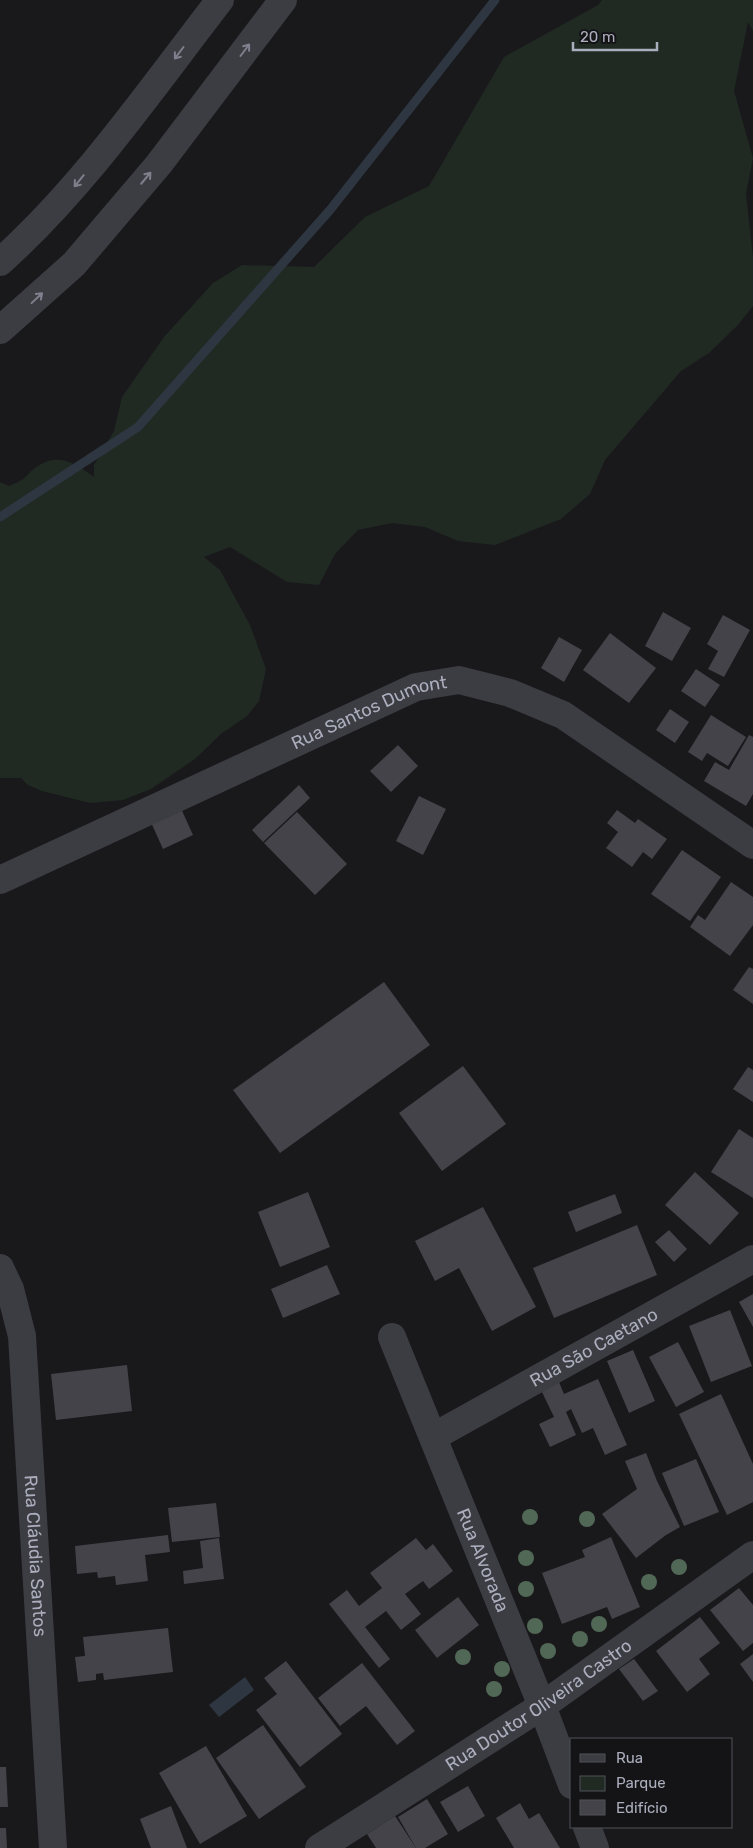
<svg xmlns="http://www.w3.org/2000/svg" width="753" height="1848" font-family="Rubik,sans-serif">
<rect width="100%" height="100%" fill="#19191c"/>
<path fill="#202a23" d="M602 0H753V31L748 22 734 91 753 158 746 194 753 257V306L738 325 709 353 681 371 605 460 590 494 561 519 495 545 458 541 425 527 392 523 358 530 335 554 319 585 287 582 230 547 204 557 220 570 250 625 266 669 259 701 247 716 221 734 195 759 151 789 123 800 90 803 42 791 28 785 21 778H0V482L9 486C13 484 19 482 23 479 28 475 32 469 38 466 60 452 76 464 94 477V465L114 431 122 397 164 337 213 283 242 265 314 267 365 217 429 186 504 57 598 5Z"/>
<polygon fill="#2e3741" points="245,1677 254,1690 219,1717 209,1705"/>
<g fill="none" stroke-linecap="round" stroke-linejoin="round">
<polyline stroke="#2e3741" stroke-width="9" points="0,517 138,427 330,210 495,0"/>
</g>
<g fill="#434349">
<polygon points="663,612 691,628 672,661 645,646"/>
<polygon points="723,615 750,630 724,677 708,669 718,651 707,644"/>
<polygon points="610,633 656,668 629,703 583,670"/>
<polygon points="559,637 582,650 564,682 541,668"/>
<polygon points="696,669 720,685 705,707 681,691"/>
<polygon points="670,709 689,722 675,743 656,730"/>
<polygon points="711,715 746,737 728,766 707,753 702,761 688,752"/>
<polygon points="749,735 753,737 753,794 746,806 704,781 715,762 729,770"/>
<polygon points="398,745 418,766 391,792 370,771"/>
<polygon points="299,785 310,798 263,842 252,830"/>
<polygon points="419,796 446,809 423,855 396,841"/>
<polygon points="179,804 193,835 163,849 149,818"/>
<polygon points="617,810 635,823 638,819 667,839 652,859 643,852 632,867 606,848 618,832 607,823"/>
<polygon points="297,812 347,864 315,895 264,843"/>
<polygon points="682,850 721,877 690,921 651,894"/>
<polygon points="731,882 753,897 753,925 730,956 690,927 698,915 705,920"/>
<polygon points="749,967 753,969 753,1004 733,990"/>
<polygon points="384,982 430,1045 280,1153 233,1090"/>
<polygon points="463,1066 506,1124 442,1171 399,1113"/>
<polygon points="748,1067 753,1070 753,1102 733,1089"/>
<polygon points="739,1129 753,1138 753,1198 711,1172"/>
<polygon points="695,1172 739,1213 710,1245 665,1205"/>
<polygon points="308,1192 330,1247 280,1267 258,1212"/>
<polygon points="615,1194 622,1213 576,1232 568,1212"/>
<polygon points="483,1207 536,1307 492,1331 459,1268 435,1281 415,1241"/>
<polygon points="637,1225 657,1275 554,1318 533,1268"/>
<polygon points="669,1230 687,1249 674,1262 655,1242"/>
<polygon points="327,1265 340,1294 283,1318 271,1289"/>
<polygon points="753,1294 753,1327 739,1302"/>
<polygon points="730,1310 752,1366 711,1382 689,1326"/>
<polygon points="678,1342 704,1392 676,1407 649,1357"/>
<polygon points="633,1350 655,1401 629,1413 607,1361"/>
<polygon points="127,1365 132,1411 56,1420 51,1374"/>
<polygon points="598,1379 627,1445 605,1455 593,1428 582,1433 571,1409 566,1412 576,1435 550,1447 539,1424 554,1417 541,1390 559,1382 564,1394"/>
<polygon points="721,1394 753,1464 753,1502 727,1515 679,1414"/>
<polygon points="646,1453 657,1481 680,1527 666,1535 636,1558 602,1514 637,1489 625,1461"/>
<polygon points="696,1459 719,1512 684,1526 662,1473"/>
<polygon points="216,1503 220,1537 172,1542 168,1508"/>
<polygon points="168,1535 170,1552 145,1555 148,1581 116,1585 115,1576 98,1578 97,1572 77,1574 75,1546"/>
<polygon points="611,1537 640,1607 612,1619 607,1607 562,1624 542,1573 585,1557 582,1550"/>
<polygon points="219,1538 224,1579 184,1584 183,1571 203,1568 200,1541"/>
<polygon points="416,1538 426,1550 433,1544 453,1571 429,1589 423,1581 405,1594 421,1614 401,1630 386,1611 365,1627 390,1659 379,1668 329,1604 347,1590 359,1606 382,1588 370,1573"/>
<polygon points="739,1588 753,1605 753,1643 743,1651 710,1610"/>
<polygon points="458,1597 479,1625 437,1658 415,1630"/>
<polygon points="700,1617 720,1643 699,1659 710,1674 687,1692 656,1651"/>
<polygon points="168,1628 173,1672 104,1680 103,1673 96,1674 96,1680 78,1682 75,1657 85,1656 83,1637"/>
<polygon points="753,1654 753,1682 740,1664"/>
<polygon points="634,1659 658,1691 643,1701 619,1669"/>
<polygon points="286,1661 342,1734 300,1767 256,1710 277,1694 264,1678"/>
<polygon points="362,1663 415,1731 397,1745 366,1706 340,1726 318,1698"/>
<polygon points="263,1725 306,1787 259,1819 216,1758"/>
<polygon points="206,1746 247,1816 200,1844 159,1773"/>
<polygon points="0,1767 6,1767 8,1807 0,1807"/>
<polygon points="468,1786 485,1816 458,1832 440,1802"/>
<polygon points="427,1799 448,1834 425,1848 416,1848 398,1817"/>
<polygon points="520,1803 529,1819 539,1813 560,1848 514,1848 496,1818"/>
<polygon points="171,1806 187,1848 151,1848 140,1819"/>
<polygon points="395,1816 416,1848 376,1848 367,1834"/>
<polygon points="0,1828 6,1828 7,1848 0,1848"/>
</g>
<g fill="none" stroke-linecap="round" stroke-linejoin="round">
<g stroke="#3c3c43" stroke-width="28">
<path d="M0 262C84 187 151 89 220 0"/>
<polyline points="0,330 74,264 159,164 283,0"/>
<path id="s1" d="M0 880 416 687 459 680 510 693 563 715 753 845"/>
<path id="s2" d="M0 1268 10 1289 22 1336 53 1848"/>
<path id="s3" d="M392 1337 542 1706 572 1785"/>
<path id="s4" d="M433 1437 753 1259"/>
<polyline points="587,1827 595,1848"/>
<path id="s5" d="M319 1848 542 1706 753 1555"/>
</g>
</g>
<g fill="#526857">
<circle cx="530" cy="1517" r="8"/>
<circle cx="587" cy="1519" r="8"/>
<circle cx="526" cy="1558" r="8"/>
<circle cx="679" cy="1567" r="8"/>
<circle cx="649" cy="1582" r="8"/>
<circle cx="526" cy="1589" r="8"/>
<circle cx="599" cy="1624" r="8"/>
<circle cx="535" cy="1626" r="8"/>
<circle cx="580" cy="1639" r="8"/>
<circle cx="548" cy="1651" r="8"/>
<circle cx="463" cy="1657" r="8"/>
<circle cx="502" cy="1669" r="8"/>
<circle cx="494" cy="1689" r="8"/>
</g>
<defs><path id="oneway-shaft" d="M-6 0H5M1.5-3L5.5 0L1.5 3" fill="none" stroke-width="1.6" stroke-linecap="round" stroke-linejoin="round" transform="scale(1.25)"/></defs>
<g stroke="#7f808c">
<use href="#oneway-shaft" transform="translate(245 50) rotate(-53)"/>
<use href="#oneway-shaft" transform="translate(179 53) rotate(127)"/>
<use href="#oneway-shaft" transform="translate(146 178) rotate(-50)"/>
<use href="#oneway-shaft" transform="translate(79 181) rotate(129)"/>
<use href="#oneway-shaft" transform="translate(37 298) rotate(-43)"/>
</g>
<g text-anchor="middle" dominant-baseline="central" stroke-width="4" stroke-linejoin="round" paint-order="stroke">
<g font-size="18" fill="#abaebc" stroke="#141417">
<text stroke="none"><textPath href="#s1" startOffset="406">Rua Santos Dumont</textPath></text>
<text stroke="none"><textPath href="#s4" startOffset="184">Rua São Caetano</textPath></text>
<text stroke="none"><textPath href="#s2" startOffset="292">Rua Cláudia Santos</textPath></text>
<text stroke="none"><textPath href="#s3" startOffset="241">Rua Alvorada</textPath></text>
<text stroke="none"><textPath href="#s5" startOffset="262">Rua Doutor Oliveira Castro</textPath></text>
</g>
</g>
<rect x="570" y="1738" width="162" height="90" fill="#141417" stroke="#505259"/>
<rect x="580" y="1754" width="25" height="8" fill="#3c3c43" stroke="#505259"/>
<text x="616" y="1763" font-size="15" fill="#abaebc">Rua</text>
<rect x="580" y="1776" width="25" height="15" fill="#202a23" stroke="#505259"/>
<text x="616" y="1788" font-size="15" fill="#abaebc">Parque</text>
<rect x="580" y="1800" width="25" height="15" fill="#434349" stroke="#505259"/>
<text x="616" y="1813" font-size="15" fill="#abaebc">Edifício</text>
<path d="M573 42v8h84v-8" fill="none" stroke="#abaebc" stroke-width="2.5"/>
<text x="580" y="42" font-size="15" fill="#abaebc" stroke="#141417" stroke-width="4" paint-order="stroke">20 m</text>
</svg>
